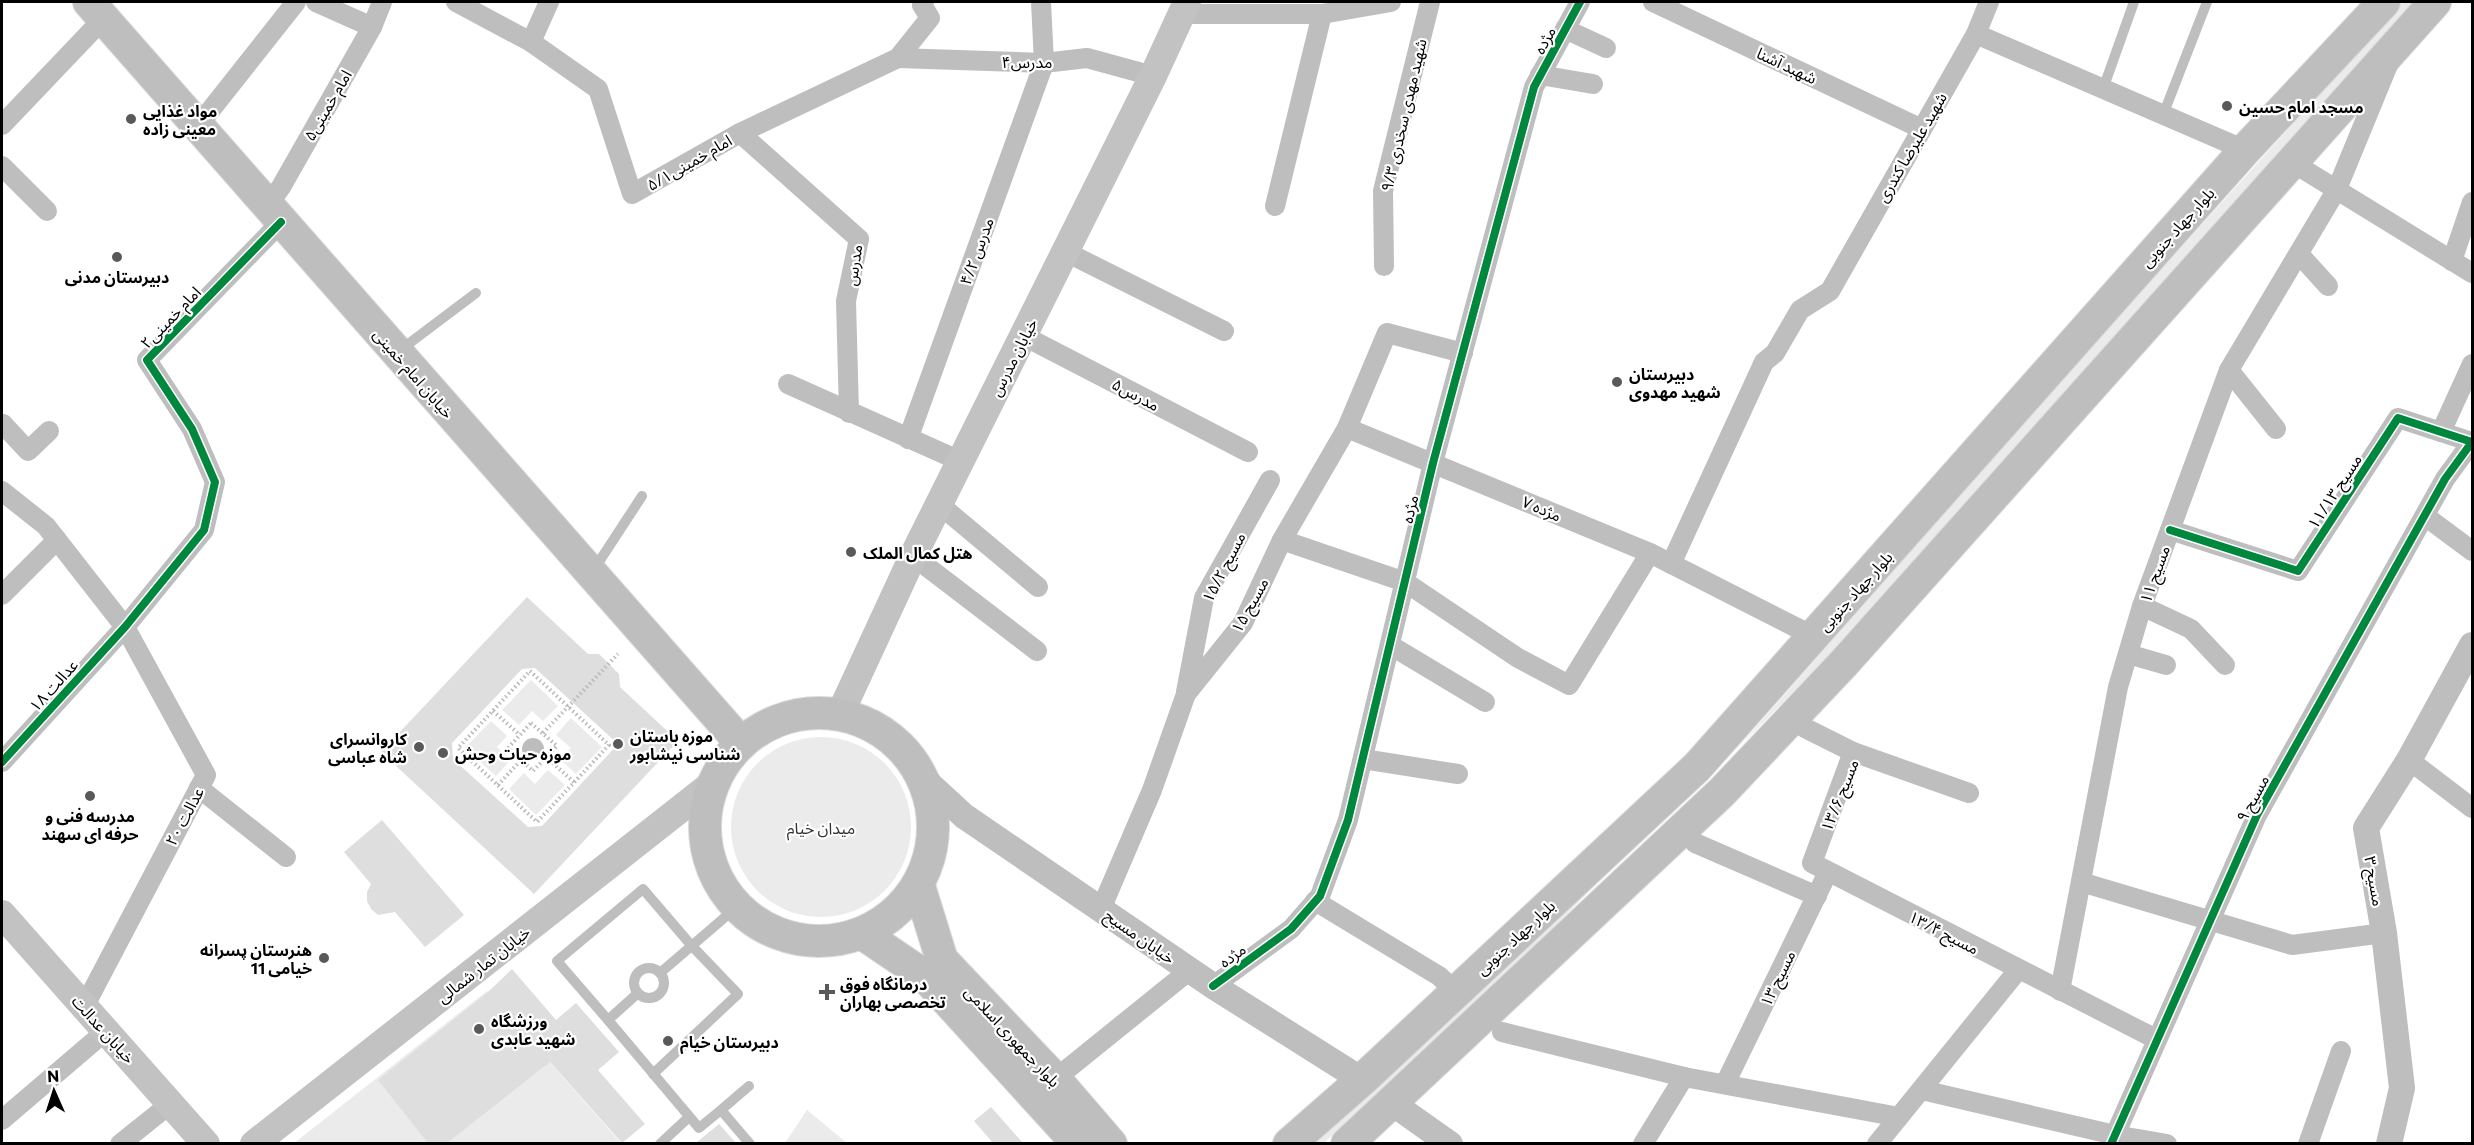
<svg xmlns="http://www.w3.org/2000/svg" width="2474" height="1145" font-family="Commissioner,'Noto Sans Arabic',sans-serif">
<rect width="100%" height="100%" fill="#fff"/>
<g fill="#ebebeb">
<polygon points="2403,2 2415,2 1844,640 1738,748 2027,418"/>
<polygon points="531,680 558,706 543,721 532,711 519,725 502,710"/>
<polygon points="571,718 602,747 576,774 560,759 571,748 556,735"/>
<polygon points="491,721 507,736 497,747 511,760 496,776 465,748"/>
<circle cx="821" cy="827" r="90"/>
<polygon points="548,770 565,785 536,815 509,789 524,773 535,784"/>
<polygon points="1692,788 1489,992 1324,1143 1302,1144"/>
<polygon points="487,991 621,1143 293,1144"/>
<polygon points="807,1110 847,1143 785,1143"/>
</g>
<circle fill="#bdbdbd" cx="533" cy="749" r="11"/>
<g fill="#dedede" fill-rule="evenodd">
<path d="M527 597 588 654H599L619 674 620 687 678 741 534 894 381 752ZM535 668 618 744 542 826 528 827 453 759 452 743 522 669Z"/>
<polygon points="382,820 464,915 425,947 395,912 378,915 371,909 367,901 367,892 371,884 344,852"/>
<polygon points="512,969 556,1020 576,1003 619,1052 598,1070 645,1124 622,1143 550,1062 447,1143 428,1143 378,1080 488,992"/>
<polygon points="991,1107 1023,1143 993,1143 974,1121"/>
<polygon points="719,1124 736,1143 696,1143"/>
</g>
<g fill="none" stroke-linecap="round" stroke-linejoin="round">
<defs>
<g id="primary">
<polyline points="89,2 741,743"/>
<circle cx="819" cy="827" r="114"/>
<polyline points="919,886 942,960 1055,1079 1111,1144"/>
<polyline points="863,934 925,976 1078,1144"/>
<polyline points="1289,1144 1362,1080 1697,767 2245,150 2384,2"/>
<polyline points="1347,1144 1722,792 1844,663 2435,2"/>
</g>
</defs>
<use href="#primary" stroke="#dbdbdb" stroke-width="34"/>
<g stroke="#b9b9b9" stroke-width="4" stroke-dasharray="1.5 3" stroke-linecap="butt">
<polygon points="530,671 609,745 537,822 458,748"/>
<polyline points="493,711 520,735"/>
<polygon points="531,723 557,746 533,771 508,748"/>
<polyline points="543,733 618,654"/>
<polyline points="546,757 574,782"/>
<polyline points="498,785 521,760"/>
</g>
<g stroke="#bebebe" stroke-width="10">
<polyline points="2103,89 2134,2"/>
<polyline points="2163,115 2207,2"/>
<polyline points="399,351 476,293"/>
<polyline points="593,571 642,496"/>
<circle cx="649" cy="983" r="15"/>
<polyline points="660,973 738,906"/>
<polyline points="638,993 608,1020 699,1128 721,1110 750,1144"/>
<polyline points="608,1020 557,961 643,889 691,945 738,994 653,1074"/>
<polyline points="721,1110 749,1086"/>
<polyline points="660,1144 689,1117"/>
</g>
<g stroke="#bebebe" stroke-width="20">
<polyline points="316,2 372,27"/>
<polyline points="456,2 531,42 598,89 632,194 740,133 898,58 930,18 922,5 924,2"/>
<polyline points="1653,2 1922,129"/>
<polyline points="1181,14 1322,14 1391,2"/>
<polyline points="1565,29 1606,48"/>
<polyline points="1976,34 2245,150"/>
<polyline points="531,42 549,2"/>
<polyline points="898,58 1044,63 1087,58 1153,76"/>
<polyline points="1540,75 1593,84"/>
<polyline points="2,125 104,18"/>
<polyline points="198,126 296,2"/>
<polyline points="740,133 859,239 846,301 849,413"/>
<polyline points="2290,161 2472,273"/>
<polyline points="2,166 47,211"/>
<polyline points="267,206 281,187 372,27 382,2"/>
<polyline points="1275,206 1322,14"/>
<polyline points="1066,252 1224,331"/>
<polyline points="2299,254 2328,286"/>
<polyline points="2452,261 2472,202"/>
<polyline points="1384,266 1383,191 1430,2"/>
<polyline points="1024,336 1248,452"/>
<polyline points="2229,370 2276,429"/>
<polyline points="788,384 960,461"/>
<polyline points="2,426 3,424 28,451 49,431"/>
<polyline points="1347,428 1650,553 1815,637"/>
<polyline points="2441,432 2472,364"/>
<polyline points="908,439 1044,63 1041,2"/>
<polyline points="2,491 46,526 125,627 206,775 84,1007"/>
<polyline points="940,505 1038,587"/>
<polyline points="2425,516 2472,551"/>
<polyline points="1282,540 1405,582 1518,658 1569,685 1650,553"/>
<polyline points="913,556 1037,651"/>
<polyline points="1671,564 1764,362 1775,353 1800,310 1830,291 1976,34 1989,2"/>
<polyline points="2,595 57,540"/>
<polyline points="2142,606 2191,629 2225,665"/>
<polyline points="1390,645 1485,702"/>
<polyline points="2128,654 2166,665"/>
<polyline points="1186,692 1204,598 1270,480"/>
<polyline points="1805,728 1853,752"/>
<polyline points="1363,759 1458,774"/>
<polyline points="2409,760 2472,808"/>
<polyline points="2,762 125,627 204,530 215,482 192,429 147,360 281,222"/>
<polyline points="199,788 286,857"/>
<polyline points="1969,793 1853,752 1812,863 2156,1039"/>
<polyline points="1695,843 1817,896"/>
<polyline points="2081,882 2292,945 2384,933"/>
<polyline points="1315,901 1439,976 1456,992"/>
<polyline points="1101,909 1152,790 1186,694 1243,623 1282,540 1347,428 1387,333 1463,353"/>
<polyline points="1213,986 1291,929 1320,896 1348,820 1433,463 1534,87 1580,2"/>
<polyline points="2060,991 2118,687 2142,606 2229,370 2337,189 2388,65"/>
<polyline points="1502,1032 1684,1077 1899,1117"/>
<polyline points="1055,1079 1190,970"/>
<polyline points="1725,1084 1828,872"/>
<polyline points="1922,1090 2115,1135 2167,1144"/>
<polyline points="2,1120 106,1031"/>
<polyline points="120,1144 170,1104"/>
<polyline points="1643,1144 1684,1077"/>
<polyline points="1877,1144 2018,970"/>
<polyline points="2111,1144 2257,815 2445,479 2472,442 2398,418 2298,571 2170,530"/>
<polyline points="2308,1144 2341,1051"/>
</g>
<g stroke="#bebebe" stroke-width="26">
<polyline points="926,781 964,816 1213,986 1362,1080"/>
<polyline points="1392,1103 1450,1144"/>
<polyline points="2389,1144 2402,1088 2384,933 2366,828 2409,760 2472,645"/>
</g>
<g stroke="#c2c2c2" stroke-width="28">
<polyline points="840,714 913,556 1153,76 1187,2"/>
<polyline points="2,914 206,1144"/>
<polyline points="254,1144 712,784"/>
</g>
<use href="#primary" stroke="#bebebe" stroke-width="32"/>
<defs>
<g id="cycleway">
<polyline points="2,762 125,627 204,530 215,482 192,429 147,360 281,222"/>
<polyline points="1213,986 1291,929 1320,896 1348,820 1433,463 1534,87 1580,2"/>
<polyline points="2111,1144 2257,815 2445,479 2472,442 2398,418 2298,571 2170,530"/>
</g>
</defs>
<use href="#cycleway" stroke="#fff" stroke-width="11"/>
<use href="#cycleway" stroke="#00873e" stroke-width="8"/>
</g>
<g fill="#595959" stroke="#fff" stroke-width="2">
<circle cx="2227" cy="106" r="6"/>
<circle cx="131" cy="119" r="6"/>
<circle cx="117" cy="257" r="6"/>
<circle cx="1617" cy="382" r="6"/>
<circle cx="851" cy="552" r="6"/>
<circle cx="618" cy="744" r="6"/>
<circle cx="419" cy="747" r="6"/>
<circle cx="443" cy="753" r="6"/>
<circle cx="90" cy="796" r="6"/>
<circle cx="324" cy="958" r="6"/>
<path d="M824 983h6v6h6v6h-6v6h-6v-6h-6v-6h6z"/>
<circle cx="479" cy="1029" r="6"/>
<circle cx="668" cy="1041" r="6"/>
</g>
<g text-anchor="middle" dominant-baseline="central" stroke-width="4.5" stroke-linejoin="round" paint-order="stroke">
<g font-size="16" fill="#000" stroke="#fff">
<text transform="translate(1544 40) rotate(-62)">مژده</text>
<text x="1027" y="61">مدرس۴</text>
<text transform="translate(1787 65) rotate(25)">شهبد آشنا</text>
<text transform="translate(327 105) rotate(-60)">امام خمینی۵</text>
<text transform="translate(1403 115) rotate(-77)">شهید مهدی سخدری ۹/۳</text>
<text transform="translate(1911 147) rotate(-60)">شهید علیرضا کندری</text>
<text transform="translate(689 162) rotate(-30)">امام خمینی۵/۱</text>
<text transform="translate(2177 227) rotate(-48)">بلوار جهاد جنوبی</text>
<text transform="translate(976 251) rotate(-70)">مدرس ۴/۲</text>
<text transform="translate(853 265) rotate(-81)">مدرس</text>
<text transform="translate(170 317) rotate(-46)">امام خمینی۲</text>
<text transform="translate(1013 357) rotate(-63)">خیابان مدرس</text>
<text transform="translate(414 373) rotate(49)">خیابان امام خمینی</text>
<text transform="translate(1136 394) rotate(28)">مدرس۵</text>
<text transform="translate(2334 491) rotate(-57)">مسیح ۱۱/۱۳</text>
<text transform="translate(1542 508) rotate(23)">مژده ۷</text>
<text transform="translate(1409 509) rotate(-77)">مژده</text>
<text transform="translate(1223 567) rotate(-63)">مسیح ۱۵/۲</text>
<text transform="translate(2154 574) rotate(-70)">مسیح ۱۱</text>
<text transform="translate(1855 591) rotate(-48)">بلوار جهاد جنوبی</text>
<text transform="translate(1249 605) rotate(-61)">مسیح ۱۵</text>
<text transform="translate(53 685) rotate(-48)">عدالت ۱۸</text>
<text transform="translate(1839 795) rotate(-68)">مسیح ۱۳/۶</text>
<text transform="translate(2252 798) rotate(-62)">مسیح ۹</text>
<text transform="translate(184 816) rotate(-62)">عدالت ۲۰</text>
<text transform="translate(2375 881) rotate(80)">مسیح ۳</text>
<text transform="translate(1944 932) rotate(27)">مسیح ۱۳/۴</text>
<text transform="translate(1140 936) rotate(35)">خیابان مسیح</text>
<text transform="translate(1515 937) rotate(-43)">بلوار جهاد جنوبی</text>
<text transform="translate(1232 955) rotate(-36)">مژده</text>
<text transform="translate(483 964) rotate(-38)">خیابان تمار شمالی</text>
<text transform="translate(1777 978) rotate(-64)">مسیح ۱۳</text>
<text transform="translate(104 1029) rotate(48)">خیابان عدالت</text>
<text transform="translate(1013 1036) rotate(47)">بلوار جمهوری اسلامی</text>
</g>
<g font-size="16" font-weight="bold" fill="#000" stroke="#fff" text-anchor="start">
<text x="2239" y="106">مسجد امام حسین</text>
<text x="143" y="110">مواد غذایی<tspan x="143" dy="18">معینی زاده</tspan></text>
<text x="117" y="276" text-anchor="middle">دبیرستان مدنی</text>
<text x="1629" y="373">دبیرستان<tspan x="1629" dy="18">شهید مهدوی</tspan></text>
<text x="863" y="552">هتل کمال الملک</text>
<text x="630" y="735">موزه باستان<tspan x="630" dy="18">شناسی نیشابور</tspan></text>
<text x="407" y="738" text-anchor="end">کاروانسرای<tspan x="407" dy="18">شاه عباسی</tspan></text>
<text x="455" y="753">موزه حیات وحش</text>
<text x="90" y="815" text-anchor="middle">مدرسه فنی و<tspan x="90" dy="18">حرفه ای سهند</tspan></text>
<text x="312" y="949" text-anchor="end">هنرستان پسرانه<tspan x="312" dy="18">خیامی 11</tspan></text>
<text x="840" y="983">درمانگاه فوق<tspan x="840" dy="18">تخصصی بهاران</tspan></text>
<text x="491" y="1020">ورزشگاه<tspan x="491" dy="18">شهید عابدی</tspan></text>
<text x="680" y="1041">دبیرستان خیام</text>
</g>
<g font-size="16" fill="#313131" stroke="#fff">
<text x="821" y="827">میدان خیام</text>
</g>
</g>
<rect width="2474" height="1145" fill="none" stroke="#000000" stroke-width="6"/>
<g transform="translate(54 1091) rotate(357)" stroke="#ffffff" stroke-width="4.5" paint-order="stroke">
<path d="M0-4.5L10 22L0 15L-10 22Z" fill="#000000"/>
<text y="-9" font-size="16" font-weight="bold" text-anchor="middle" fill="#000000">N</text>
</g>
</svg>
